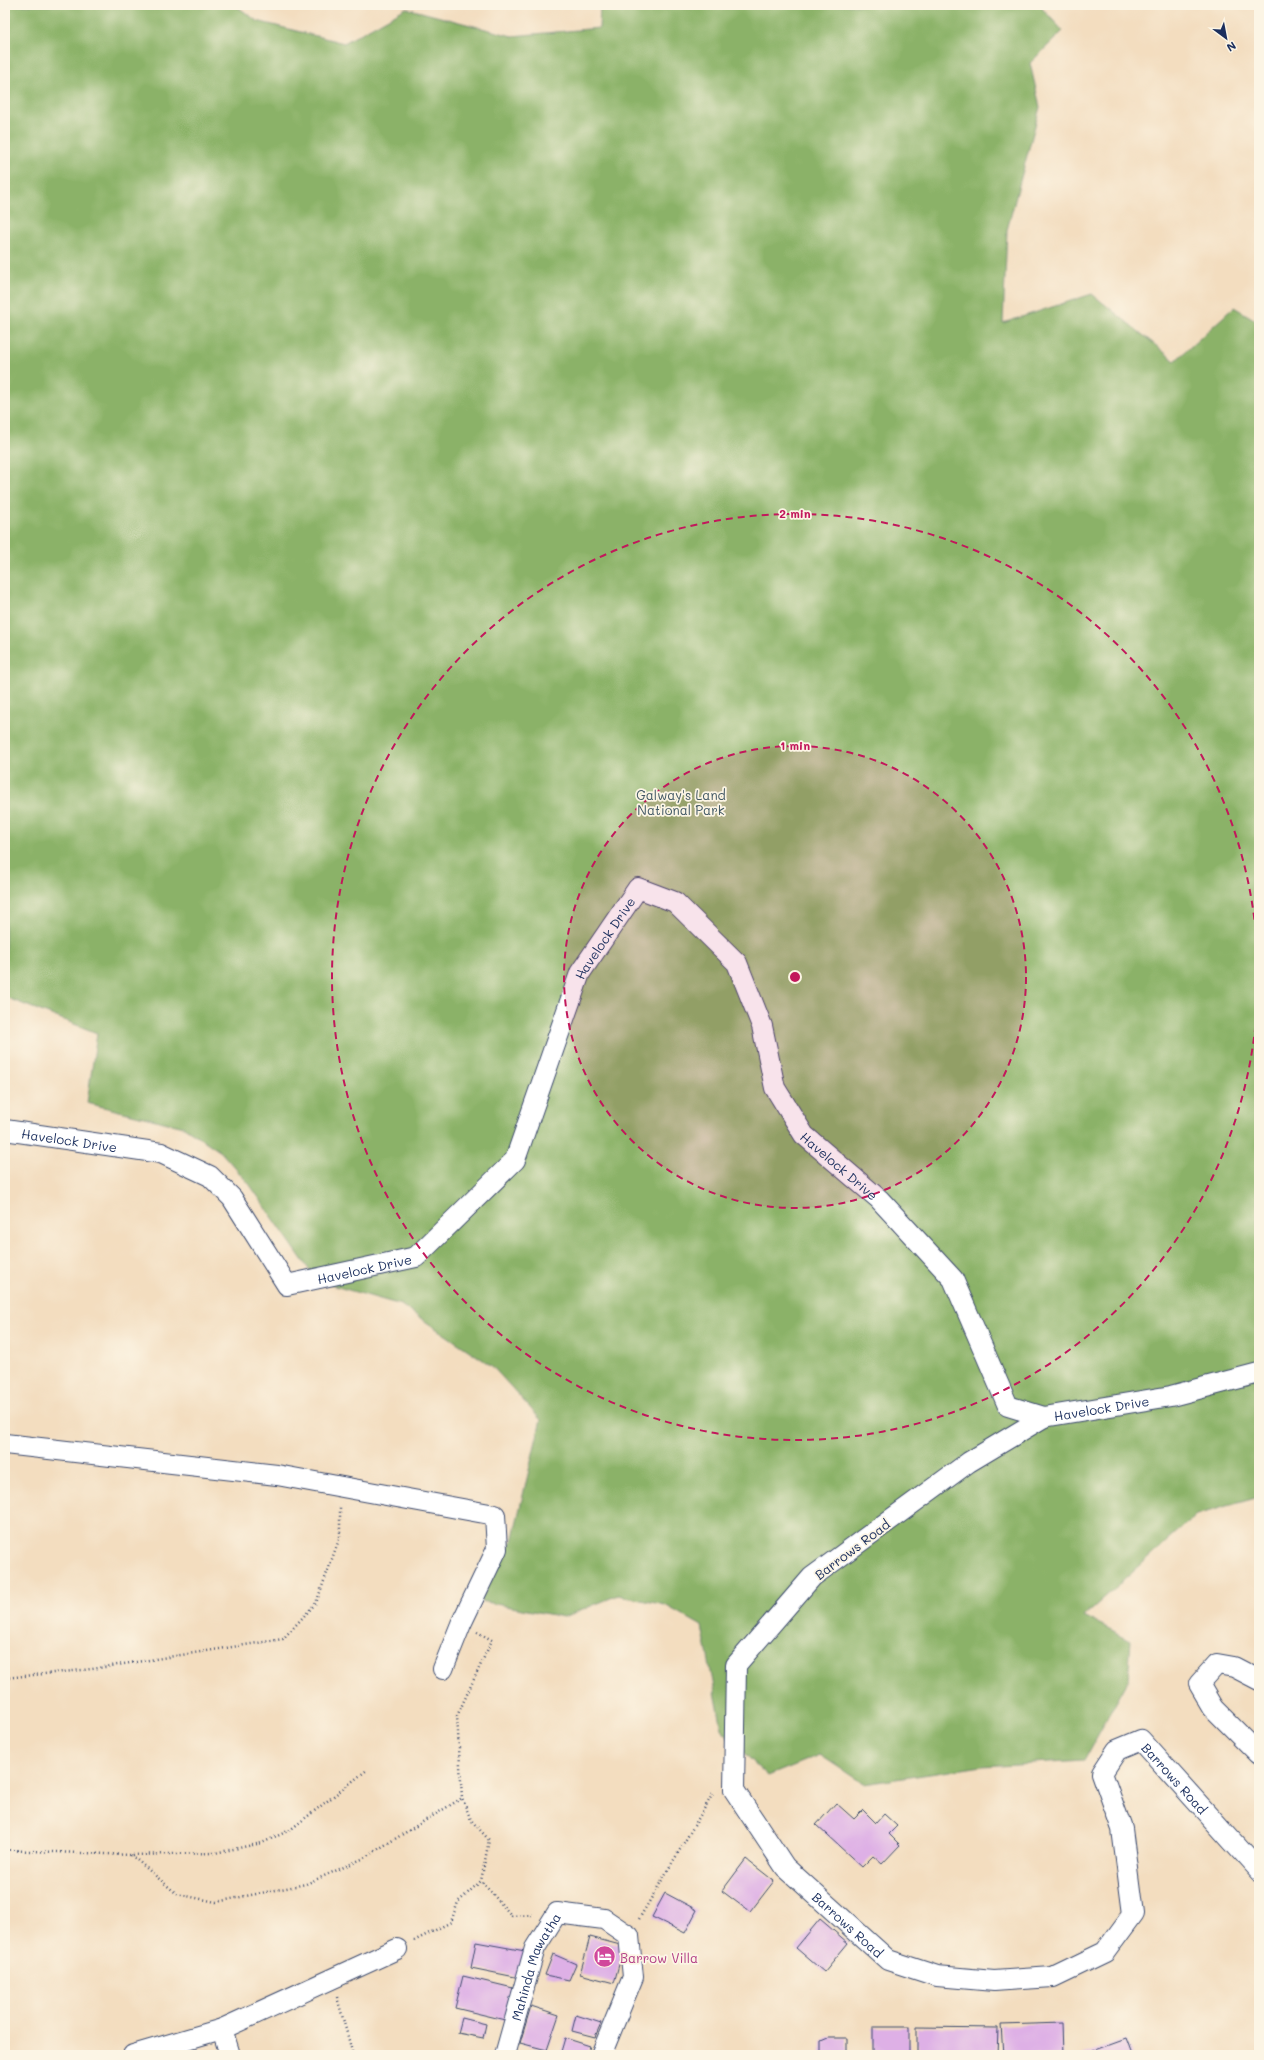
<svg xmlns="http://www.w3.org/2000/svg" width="1264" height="2060" font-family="Mali,sans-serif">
<rect width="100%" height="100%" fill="#fcf5e5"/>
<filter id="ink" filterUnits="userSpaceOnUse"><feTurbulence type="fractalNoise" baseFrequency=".025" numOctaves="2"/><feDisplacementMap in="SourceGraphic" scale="8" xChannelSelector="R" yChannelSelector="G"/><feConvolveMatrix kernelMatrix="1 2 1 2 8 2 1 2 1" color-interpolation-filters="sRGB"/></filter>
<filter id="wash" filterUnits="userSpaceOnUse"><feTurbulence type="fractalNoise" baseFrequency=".012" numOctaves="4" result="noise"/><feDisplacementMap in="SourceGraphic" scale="16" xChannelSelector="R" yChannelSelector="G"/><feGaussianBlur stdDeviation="0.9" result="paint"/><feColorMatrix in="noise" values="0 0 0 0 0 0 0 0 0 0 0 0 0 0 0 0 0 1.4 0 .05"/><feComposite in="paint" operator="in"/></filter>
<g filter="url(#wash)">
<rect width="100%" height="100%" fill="#f3ddbf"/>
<polygon fill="#8bb268" stroke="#537063" points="5,5 235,5 257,21 344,43 406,8 512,36 599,28 600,5 1039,5 1063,31 1030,63 1040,107 1007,230 1003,323 1092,294 1175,361 1234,307 1259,322 1259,1497 1196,1515 1084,1616 1131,1640 1128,1681 1084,1760 982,1766 864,1784 820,1755 768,1776 723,1733 702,1626 665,1605 618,1595 564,1617 480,1601 512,1541 541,1420 492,1366 401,1305 317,1281 250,1185 221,1152 184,1127 87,1103 97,1033 5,997"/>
<g id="blocks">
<g fill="#deb0e6">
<polygon points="836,1803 854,1819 863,1810 876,1823 884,1814 897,1826 889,1834 900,1845 882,1864 873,1856 862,1867 816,1825"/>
<polygon points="746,1859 774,1881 750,1912 722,1891"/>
<polygon points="665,1893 697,1910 685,1933 652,1917"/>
<polygon points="820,1919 848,1943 824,1972 796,1948"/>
<polygon points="590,1937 624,1946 614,1983 580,1974"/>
<polygon points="476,1942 525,1951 520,1978 471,1968"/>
<polygon points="553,1954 576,1964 569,1980 545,1975"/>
<polygon points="463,1976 513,1988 505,2020 455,2008"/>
<polygon points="531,2006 559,2015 547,2050 520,2043"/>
<polygon points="576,2015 601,2023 595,2037 572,2031"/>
<polygon points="462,2018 486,2024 483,2038 458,2033"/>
<polygon points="1062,2023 1063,2055 1003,2055 1001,2025"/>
<rect x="873" y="2027" width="36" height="28"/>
<polygon points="917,2027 998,2028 997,2055 917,2055"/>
<polygon points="565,2038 590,2046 587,2055 560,2055"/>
<polygon points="828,2038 847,2038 847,2055 821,2055 821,2041"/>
<polygon points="1126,2039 1132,2055 1082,2055"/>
</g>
</g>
</g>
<g filter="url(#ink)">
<use href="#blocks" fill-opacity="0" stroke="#3b496d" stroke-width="1"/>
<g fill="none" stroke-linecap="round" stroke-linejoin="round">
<defs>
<g id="minor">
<path id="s1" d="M5 1130 161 1153 210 1176 232 1198 287 1285 416 1257 515 1160 580 973 638 888 675 902 737 963 762 1026 775 1088 804 1135 879 1199 953 1279 1008 1406 1044 1417 1171 1396 1259 1373"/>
<path id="s2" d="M1044 1417 969 1462 812 1577 736 1665 734 1790 785 1867 888 1960 937 1976 994 1981 1053 1977 1105 1952 1133 1914 1122 1829 1102 1773 1117 1750 1141 1740 1259 1871"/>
<polyline points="5,1444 277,1475 495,1515 497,1549 461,1624 443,1669"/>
<polyline points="1259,1680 1234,1667 1217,1664 1199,1684 1213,1708 1259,1754"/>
<polyline points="222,2029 230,2055"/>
<polyline points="133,2055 222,2029 397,1949"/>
<path id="s3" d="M505 2055 535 1948 557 1913 604 1919 629 1936 633 1977 601 2055"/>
</g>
</defs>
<use href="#minor" stroke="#3b496d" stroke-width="22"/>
<g stroke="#3b496d" stroke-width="2.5" stroke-dasharray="1 3" stroke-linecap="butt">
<polyline points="477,1632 492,1640 457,1716 462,1798 471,1820 489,1840 481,1881"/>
<polyline points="5,1678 92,1669 283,1639 316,1603 340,1537 340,1506"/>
<polyline points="5,1850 131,1855 215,1853 262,1843 290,1830 367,1770"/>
<polyline points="131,1855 177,1894 216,1902 306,1884 362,1859 462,1798"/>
<polyline points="639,1919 714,1792"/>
<polyline points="414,1941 451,1922 458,1902 481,1881 512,1916 532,1915"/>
<polyline points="337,1997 353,2055"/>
</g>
<use href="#minor" stroke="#fff" stroke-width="20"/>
</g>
</g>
<circle cx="795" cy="977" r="231" fill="#c2185b" fill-opacity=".12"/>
<g fill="none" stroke="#c2185b" stroke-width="2" stroke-dasharray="7 5">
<circle cx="795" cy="977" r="231"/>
<circle cx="795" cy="977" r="463"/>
</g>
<defs>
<symbol id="hotel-disc" viewBox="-11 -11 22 22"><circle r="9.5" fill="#d1479c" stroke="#fcf5e5"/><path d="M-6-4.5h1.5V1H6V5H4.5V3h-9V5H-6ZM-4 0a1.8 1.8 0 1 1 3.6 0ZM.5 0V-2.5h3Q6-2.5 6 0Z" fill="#fff"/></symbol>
</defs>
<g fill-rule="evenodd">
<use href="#hotel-disc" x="592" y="1944" width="25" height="25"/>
</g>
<g text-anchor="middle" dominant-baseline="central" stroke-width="3.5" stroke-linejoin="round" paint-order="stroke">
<g font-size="13" fill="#405764" stroke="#fcf5e5">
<text x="681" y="794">Galway's Land<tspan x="681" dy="15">National Park</tspan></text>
</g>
<g font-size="13" fill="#1b2f5e" stroke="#fcf5e5">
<text stroke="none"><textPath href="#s1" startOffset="857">Havelock Drive</textPath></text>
<text stroke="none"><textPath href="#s1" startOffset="65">Havelock Drive</textPath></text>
<text stroke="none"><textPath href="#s1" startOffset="1277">Havelock Drive</textPath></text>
<text stroke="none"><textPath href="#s1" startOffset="425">Havelock Drive</textPath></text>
<text stroke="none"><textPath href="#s1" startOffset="1672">Havelock Drive</textPath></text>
<text transform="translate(852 1549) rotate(-37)">Barrows Road</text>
<text stroke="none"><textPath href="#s2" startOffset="1277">Barrows Road</textPath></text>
<text stroke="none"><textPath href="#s2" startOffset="701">Barrows Road</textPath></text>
<text stroke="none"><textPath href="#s3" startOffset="94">Mahinda Mawatha</textPath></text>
</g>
<g font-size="13" fill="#b23c85" stroke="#fcf5e5" text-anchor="start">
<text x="620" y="1957">Barrow Villa</text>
</g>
</g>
<circle cx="795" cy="977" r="6" fill="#c2185b" stroke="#fcf5e5" stroke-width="2"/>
<g font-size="12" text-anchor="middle" font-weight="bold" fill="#c2185b" stroke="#fcf5e5" stroke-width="3.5" stroke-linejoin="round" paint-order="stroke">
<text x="795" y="518">2 min</text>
<text x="795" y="750">1 min</text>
</g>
<rect width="1264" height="2060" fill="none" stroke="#fcf5e5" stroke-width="20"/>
<g transform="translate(1226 38) rotate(148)" stroke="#fcf5e5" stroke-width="3" paint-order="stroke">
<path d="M0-3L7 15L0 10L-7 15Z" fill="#1b2f5e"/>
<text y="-6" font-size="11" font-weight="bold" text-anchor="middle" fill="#1b2f5e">N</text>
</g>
</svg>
